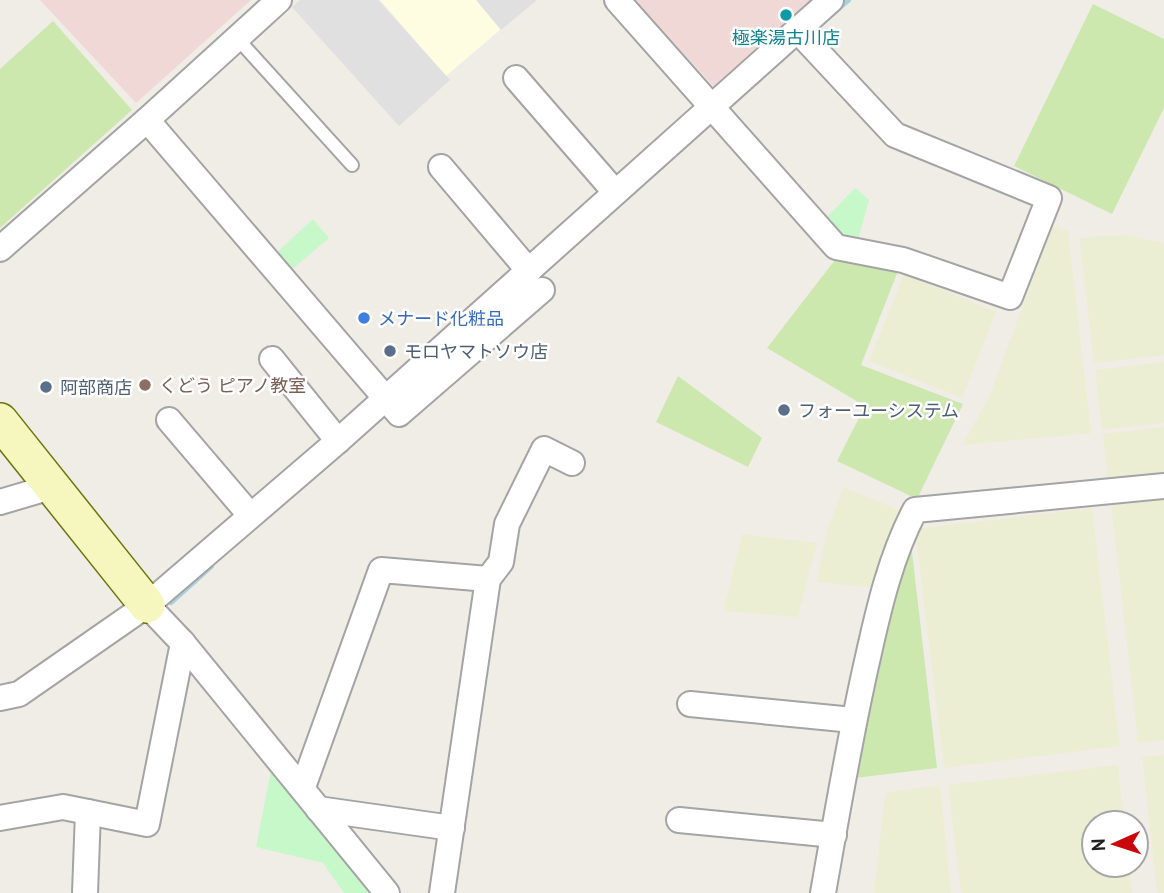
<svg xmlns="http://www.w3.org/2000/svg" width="1164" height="893" font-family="'PT Sans','Noto Sans JP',sans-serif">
<rect width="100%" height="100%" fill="#f0ede7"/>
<g fill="#f0d8d7">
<polygon points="40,0 251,0 136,103"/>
<polygon points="634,0 818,0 718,91"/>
</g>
<polygon fill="#fefde2" points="380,0 535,0 446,76"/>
<g fill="#eceed3">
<polygon points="1052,226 1068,231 1091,433 962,445 989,397"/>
<polygon points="1125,235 1164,243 1164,355 1094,363 1079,239 1096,236"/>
<polygon points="904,274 996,312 962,398 869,361"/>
<polygon points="1164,362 1164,423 1102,430 1095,370"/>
<polygon points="1164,427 1164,478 1108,485 1103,434"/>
<polygon points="843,487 904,512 877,588 816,582 827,531"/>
<polygon points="1164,498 1164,740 1138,743 1111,504"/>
<polygon points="1092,508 1120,746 944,768 915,529"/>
<polygon points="742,534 817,543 798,617 723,611"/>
<polygon points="1164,755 1164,893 1157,893 1142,757"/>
<polygon points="1118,765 1124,823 1094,823 1094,865 1129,865 1132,893 961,893 948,785"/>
<polygon points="940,785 951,893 874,893 885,793"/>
</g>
<g fill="#cce8af">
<polygon points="1093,4 1164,39 1164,108 1112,214 1014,166"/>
<polygon points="53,21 132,110 0,228 0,69"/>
<polygon points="835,260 868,260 898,271 861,365 963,404 917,499 837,461 865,406 767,348"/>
<polygon points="678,376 762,438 748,467 656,422"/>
<polygon points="911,543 937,768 855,778 880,656"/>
</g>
<g fill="#c7f8ca">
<polygon points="855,188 869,200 857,243 842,241 824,220"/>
<polygon points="313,219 329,238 290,271 275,254"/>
<polygon points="272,765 374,893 344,893 323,863 256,847"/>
</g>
<g fill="#e0e0e0">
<polygon points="300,0 378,0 450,80 399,126 292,7"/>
<polygon points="476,0 537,0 501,30"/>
</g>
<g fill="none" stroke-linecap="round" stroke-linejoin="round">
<g stroke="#a9d1dc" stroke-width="6">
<polyline points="835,11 848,0"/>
<polyline points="171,602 211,566"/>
</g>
<defs>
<polyline id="lane" points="236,37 352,165"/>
<g id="street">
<polyline points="617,0 836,247 903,260 1010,297 1049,198 895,135 797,30"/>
<polyline points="516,78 615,192"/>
<polyline points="147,120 399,414 542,290"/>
<polyline points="441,167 529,271"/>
<polyline points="0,249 147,120 279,0"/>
<polyline points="272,359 338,441"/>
<polyline points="169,420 250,515"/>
<polyline points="0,502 51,487"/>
<polyline points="147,605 183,643 387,893"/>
<polyline points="0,698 19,694 147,605 338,441 831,0"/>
<polyline points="690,704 853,720"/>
<polyline points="303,787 381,570 488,579"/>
<polyline points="318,809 452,828"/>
<polyline points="88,812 147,824 183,643"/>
<polyline points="0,818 63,807 88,812 85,893"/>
<polyline points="679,820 834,835"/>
<polyline points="442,893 488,579 501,562 507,524 544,449 572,463"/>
<path d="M823 893C837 814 850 735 868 657 879 607 891 556 915 510L1164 486"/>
</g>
<polyline id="secondary" points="0,421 147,605"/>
</defs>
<use href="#lane" stroke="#a4a4a4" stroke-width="16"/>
<use href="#street" stroke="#a4a4a4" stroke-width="28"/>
<use href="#secondary" stroke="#6b7509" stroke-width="38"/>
<use href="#lane" stroke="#fff" stroke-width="12"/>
<use href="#street" stroke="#fff" stroke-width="24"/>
<use href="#secondary" stroke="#f5f7be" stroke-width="35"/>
</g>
<circle fill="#0f9aa8" stroke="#fff" stroke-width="2.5" cx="786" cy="15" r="7"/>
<circle fill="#3f7fe0" stroke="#fff" stroke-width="2.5" cx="364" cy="318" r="7"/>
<g fill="#5c6f8a" stroke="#fff" stroke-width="2.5">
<circle cx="390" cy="351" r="7"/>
<circle cx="46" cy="387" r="7"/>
<circle cx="784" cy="410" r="7"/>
</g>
<circle fill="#8d6e63" stroke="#fff" stroke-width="2.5" cx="145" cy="385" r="7"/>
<g text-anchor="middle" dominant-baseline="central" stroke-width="5" stroke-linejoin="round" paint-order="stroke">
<g font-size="18" fill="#0d838f" stroke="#fff">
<text x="786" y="37">極楽湯古川店</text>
</g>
<g font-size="18" fill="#366cbe" stroke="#fff" text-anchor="start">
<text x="378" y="318">メナード化粧品</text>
</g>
<g font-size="18" fill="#4e5e75" stroke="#fff" text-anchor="start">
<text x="404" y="351">モロヤマトソウ店</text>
<text x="60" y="387">阿部商店</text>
<text x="798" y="410">フォーユーシステム</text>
</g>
<g font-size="18" fill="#785e54" stroke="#fff" text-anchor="start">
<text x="159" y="385">くどう ピアノ教室</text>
</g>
</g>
<g transform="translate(1115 844) rotate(267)"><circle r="33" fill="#ffffff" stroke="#a6a6a6" stroke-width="2"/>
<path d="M0-5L12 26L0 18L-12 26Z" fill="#c8080b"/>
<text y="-10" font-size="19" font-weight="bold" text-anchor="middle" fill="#202020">N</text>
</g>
</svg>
